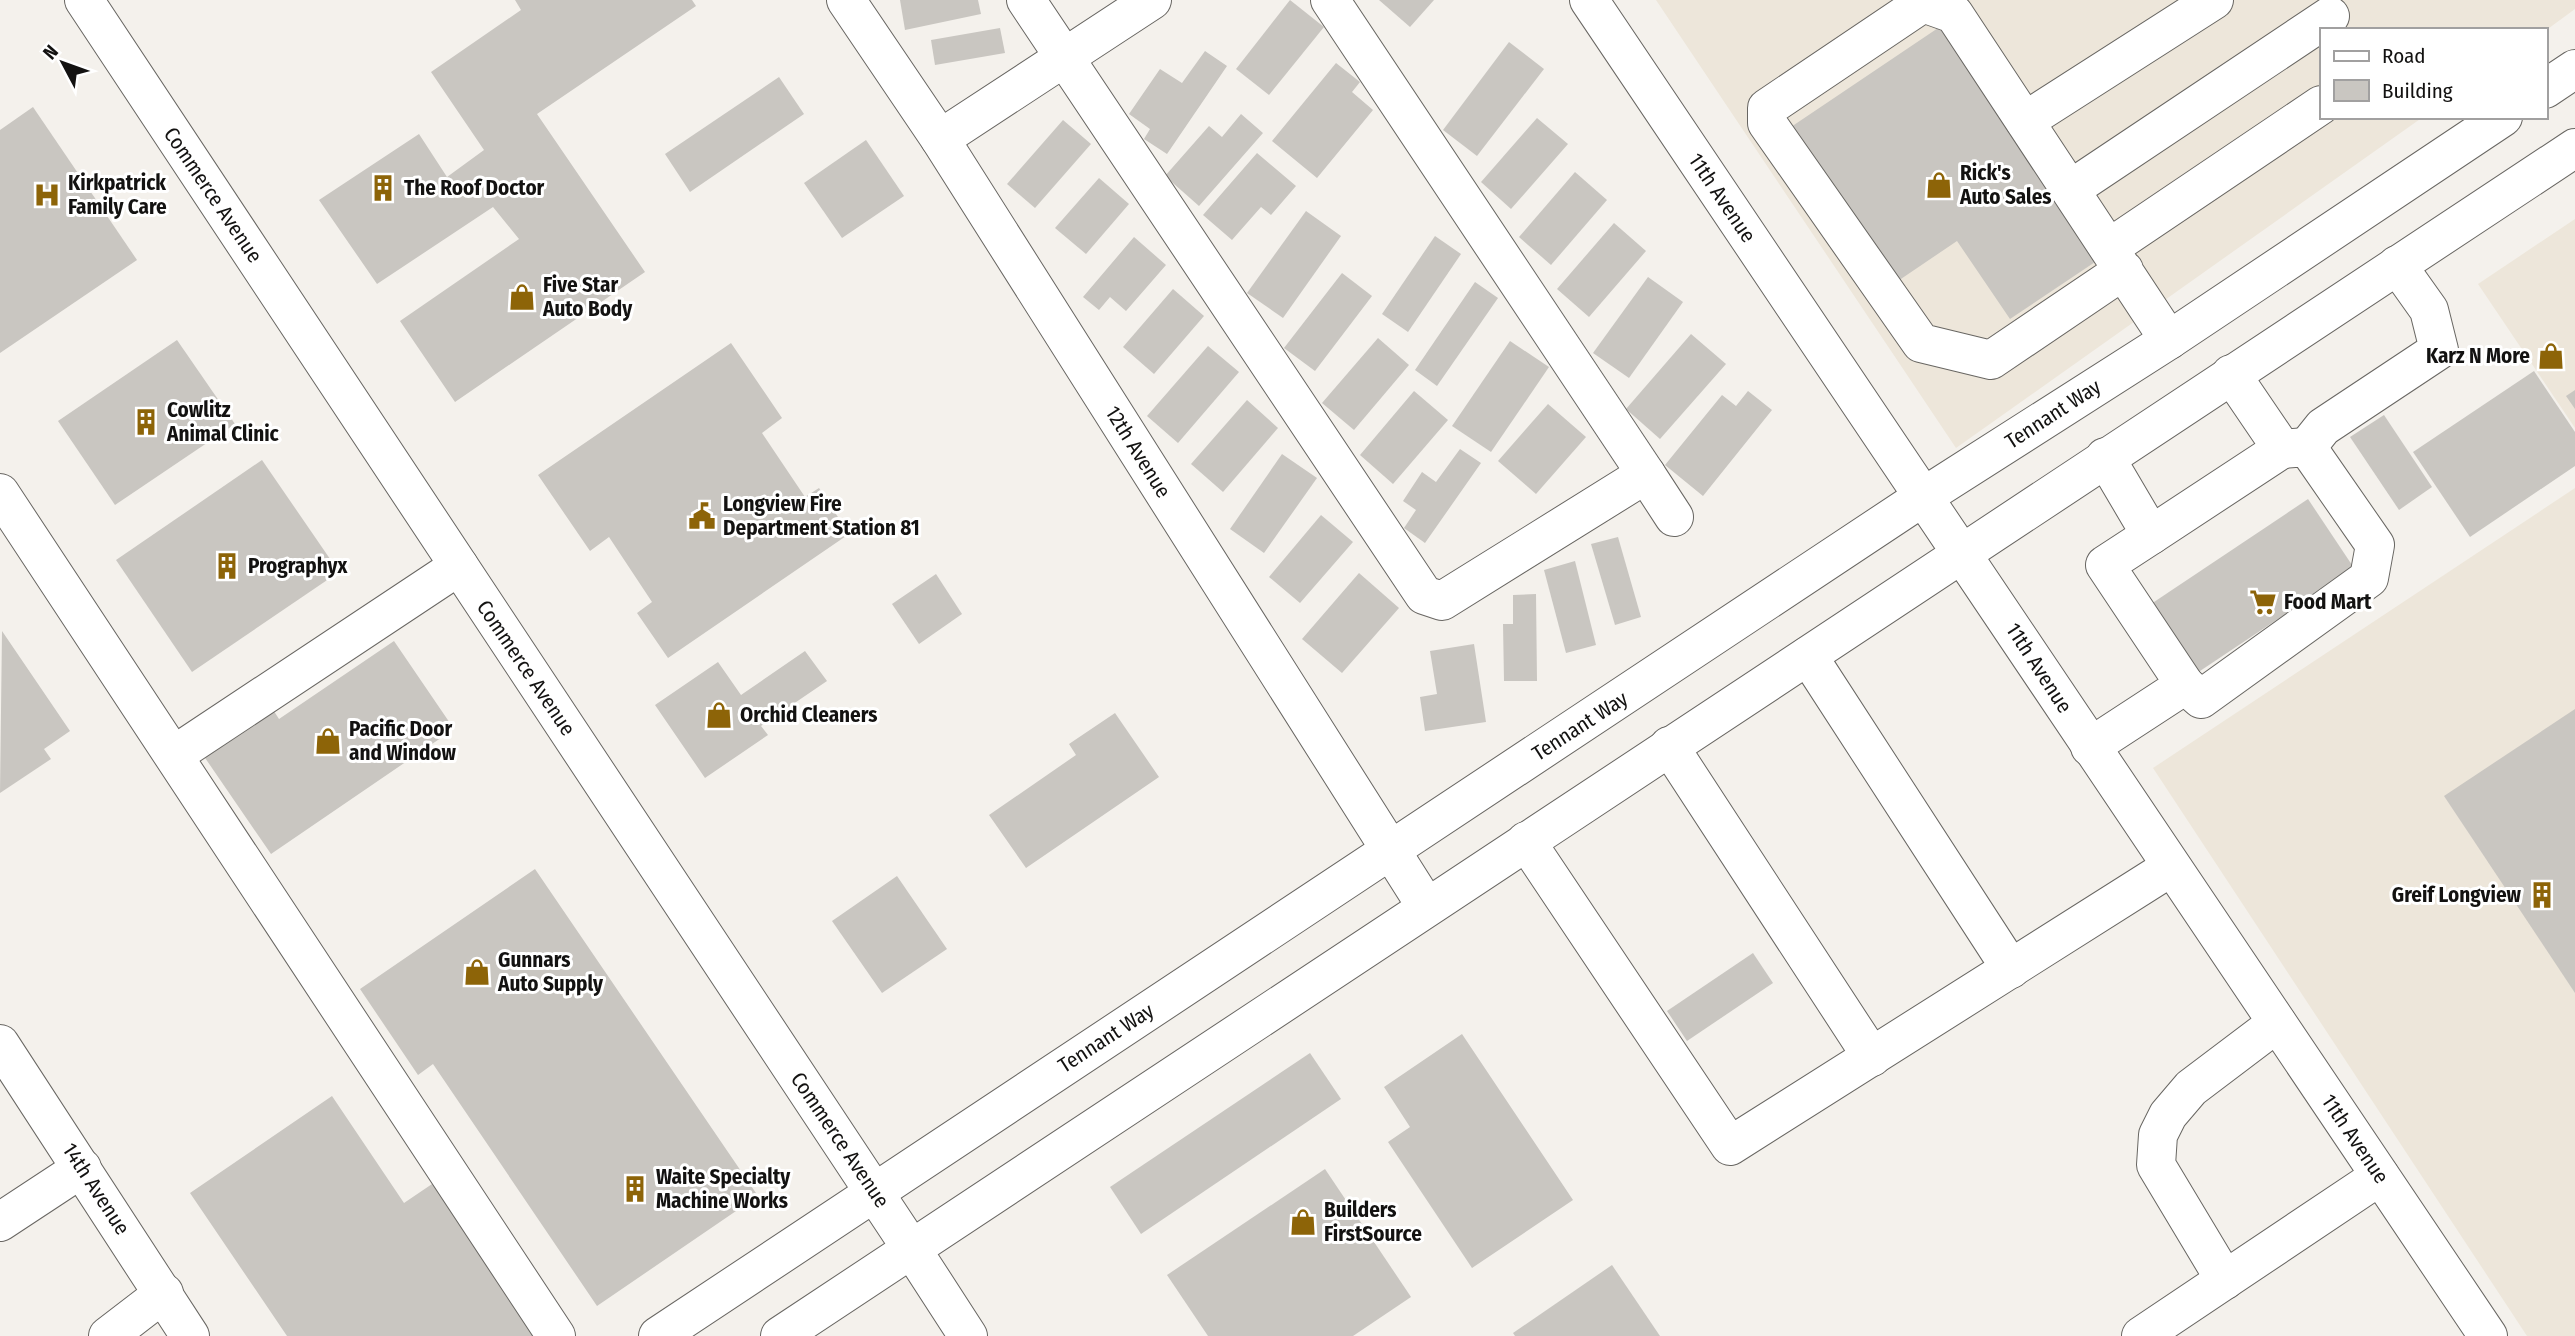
<svg xmlns="http://www.w3.org/2000/svg" width="2575" height="1336" font-family="'Fira Sans Condensed',sans-serif">
<rect width="100%" height="100%" fill="#f4f1ec"/>
<g fill="#ede6da">
<polygon points="1656,0 2575,0 2575,9 2545,31 2321,30 2321,117 2423,117 1956,448"/>
<polygon points="2575,219 2575,428 2478,284"/>
<polygon points="2575,488 2575,1336 2527,1336 2153,768"/>
</g>
<g fill="#c9c6c1">
<polygon points="515,0 692,0 696,6 537,114 645,272 455,402 400,321 519,239 493,207 377,284 319,200 419,134 447,177 484,150 431,72 521,10"/>
<polygon points="900,0 978,0 981,14 905,30"/>
<polygon points="1290,0 1324,27 1269,95 1236,69"/>
<polygon points="1379,0 1434,0 1410,27"/>
<polygon points="1944,24 2101,258 2010,319 1957,241 1892,285 1788,129"/>
<polygon points="1000,28 1005,53 935,65 931,40"/>
<polygon points="1509,42 1544,69 1477,156 1443,130"/>
<polygon points="1205,51 1227,66 1167,154 1144,139 1150,129 1129,114 1160,69 1182,83"/>
<polygon points="1336,63 1360,82 1352,92 1373,110 1317,178 1272,141"/>
<polygon points="779,77 804,114 690,192 665,154"/>
<polygon points="33,107 137,260 0,353 0,130"/>
<polygon points="1241,114 1263,133 1199,206 1165,176 1209,126 1222,137"/>
<polygon points="1537,118 1568,144 1511,209 1481,182"/>
<polygon points="1063,120 1091,144 1035,208 1007,184"/>
<polygon points="866,140 904,196 842,238 804,183"/>
<polygon points="1257,153 1296,186 1271,215 1261,207 1232,240 1203,215"/>
<polygon points="1575,172 1607,200 1551,265 1519,237"/>
<polygon points="1099,178 1129,204 1086,254 1055,228"/>
<polygon points="1306,211 1341,236 1283,318 1247,293"/>
<polygon points="1614,223 1646,251 1589,317 1557,289"/>
<polygon points="1435,236 1461,254 1408,332 1382,314"/>
<polygon points="1134,237 1166,265 1126,311 1110,297 1099,310 1083,297"/>
<polygon points="1342,273 1372,296 1315,371 1284,348"/>
<polygon points="1648,277 1683,302 1629,378 1593,353"/>
<polygon points="1475,282 1498,298 1437,386 1415,370"/>
<polygon points="1173,289 1204,316 1154,374 1123,347"/>
<polygon points="1691,334 1726,364 1660,439 1626,409"/>
<polygon points="1378,338 1409,365 1354,430 1322,403"/>
<polygon points="177,340 235,424 115,505 58,421"/>
<polygon points="1510,341 1549,367 1491,452 1452,426"/>
<polygon points="731,343 782,418 762,433 805,497 819,488 849,534 668,658 637,613 652,602 609,537 590,551 538,475"/>
<polygon points="1208,346 1239,372 1178,443 1147,416"/>
<polygon points="2534,371 2575,432 2575,466 2470,537 2413,452"/>
<polygon points="2575,390 2575,409 2566,396"/>
<polygon points="1414,391 1448,420 1393,484 1360,455"/>
<polygon points="1748,391 1772,410 1703,496 1665,465 1722,395 1736,406"/>
<polygon points="1247,400 1278,428 1223,492 1191,464"/>
<polygon points="1548,404 1586,437 1536,494 1498,461"/>
<polygon points="2384,415 2432,487 2399,510 2350,437"/>
<polygon points="1460,449 1481,463 1425,543 1404,528 1416,510 1403,501 1422,472 1436,482"/>
<polygon points="1282,454 1317,478 1264,553 1230,529"/>
<polygon points="262,460 339,572 192,672 116,560"/>
<polygon points="2308,499 2354,568 2197,673 2151,604"/>
<polygon points="1321,515 1353,542 1300,603 1269,577"/>
<polygon points="1618,537 1641,617 1615,625 1591,544"/>
<polygon points="1575,561 1596,645 1566,653 1544,570"/>
<polygon points="1359,573 1399,608 1342,673 1302,639"/>
<polygon points="936,574 962,614 919,644 892,604"/>
<polygon points="1536,594 1537,681 1504,681 1503,624 1513,624 1513,595"/>
<polygon points="2,631 70,731 44,749 51,759 0,793"/>
<polygon points="394,641 454,729 271,854 201,752 270,705 279,719"/>
<polygon points="1474,644 1486,722 1425,731 1420,697 1437,694 1430,651"/>
<polygon points="805,651 827,681 761,726 768,735 705,778 655,705 718,662 741,695"/>
<polygon points="2575,709 2575,993 2444,796"/>
<polygon points="1115,713 1159,777 1026,868 989,815 1076,755 1069,744"/>
<polygon points="535,869 758,1196 597,1306 433,1064 418,1075 360,989"/>
<polygon points="897,876 947,949 882,993 832,921"/>
<polygon points="1753,953 1773,983 1687,1041 1667,1011"/>
<polygon points="1462,1034 1573,1200 1472,1268 1388,1142 1410,1127 1384,1087"/>
<polygon points="1310,1053 1341,1099 1141,1234 1110,1187"/>
<polygon points="332,1096 404,1203 435,1182 539,1336 287,1336 190,1193"/>
<polygon points="1325,1169 1411,1297 1353,1336 1208,1336 1167,1275"/>
<polygon points="1612,1265 1660,1336 1515,1336 1513,1333"/>
</g>
<g fill="none" stroke-linecap="round" stroke-linejoin="round">
<defs>
<g id="minor">
<polyline points="846,0 940,139 1426,906"/>
<polyline points="1026,0 1424,595 1442,601 1646,474 1674,517"/>
<polyline points="1330,0 1646,474"/>
<polyline points="1589,0 2488,1336"/>
<polyline points="2025,121 2214,0"/>
<polyline points="940,139 1152,0"/>
<polyline points="2071,189 2330,16"/>
<polyline points="2109,248 2321,105"/>
<polyline points="2124,270 1991,360 1921,343 1767,123 1767,108 1923,3 1954,14 2169,340"/>
<polyline points="2307,447 2323,427 2439,350 2429,310 2397,265"/>
<polyline points="0,493 556,1336"/>
<polyline points="2151,535 2282,449 2231,374"/>
<polyline points="1808,656 2011,969"/>
<polyline points="2185,685 2201,699 2369,578 2375,545 2307,447 2282,449"/>
<polyline points="1669,746 1872,1057"/>
<polyline points="2090,747 2185,685 2105,565 2151,535 2105,457"/>
<polyline points="174,755 459,566"/>
<polyline points="1526,841 1730,1146 2171,867"/>
<polyline points="0,1044 190,1336"/>
<polyline points="0,1222 82,1168"/>
<polyline points="911,1248 968,1336"/>
<polyline points="2225,1280 2156,1165 2158,1135 2168,1115 2191,1088 2277,1023"/>
<polyline points="108,1336 164,1293"/>
<polyline points="2141,1336 2380,1176"/>
</g>
<g id="major">
<polyline points="84,0 911,1248"/>
<polyline points="2545,89 2575,69"/>
<polyline points="658,1336 1923,497 2169,340 2503,117"/>
<polyline points="780,1336 2575,148"/>
</g>
</defs>
<use href="#minor" stroke="#686662" stroke-width="40"/>
<use href="#major" stroke="#686662" stroke-width="40"/>
<use href="#minor" stroke="#fff" stroke-width="38"/>
<use href="#major" stroke="#fff" stroke-width="38"/>
</g>
<defs>
<symbol id="shop-bare" viewBox="-9 -9 18 18"><path d="M-5-2.5h2.3a2.7 3.5 0 0 1 5.4 0H5L5.5 6h-11ZM-1.5-2.5h3a1.5 2.3 0 0 0-3 0Z" fill="#8d6408" stroke="#fff" stroke-width="2.5" paint-order="stroke"/></symbol>
<symbol id="building-bare" viewBox="-9 -9 18 18"><path d="M-4-6H4V6H1V3H-1V6H-4ZM-2.5-4.3h1.7v1.8h-1.7ZM.8-4.3h1.7v1.8H.8ZM-2.5-1h1.7V.8h-1.7ZM.8-1h1.7V.8H.8Z" fill="#8d6408" stroke="#fff" stroke-width="2.5" paint-order="stroke"/></symbol>
<symbol id="hospital-bare" viewBox="-9 -9 18 18"><path d="M-5-5h3v3.5h4V-5h3V5h-3V1.5h-4V5h-3Z" fill="#8d6408" stroke="#fff" stroke-width="2.5" paint-order="stroke"/></symbol>
<symbol id="civic-bare" viewBox="-9 -9 18 18"><path d="M-.6-6.5H3V-4.5H.6V-3L4-1V1h2V6H-6V1h2V-1L-.6-3ZM-1.2 2.5V6h2.4V2.5Z" fill="#8d6408" stroke="#fff" stroke-width="2.5" paint-order="stroke"/></symbol>
<symbol id="supermarket-bare" viewBox="-9 -9 18 18"><path d="M-6-5.5h2.5l.6 2H6L4.5 2H-2.5L-4.4-4H-6ZM-1.5 3.2a1.3 1.3 0 1 0 .1 0ZM3 3.2a1.3 1.3 0 1 0 .1 0Z" fill="#8d6408" stroke="#fff" stroke-width="2.5" paint-order="stroke"/></symbol>
</defs>
<g fill-rule="evenodd">
<use href="#shop-bare" x="1920" y="166" width="38" height="38"/>
<use href="#building-bare" x="364" y="169" width="38" height="38"/>
<use href="#hospital-bare" x="28" y="176" width="38" height="38"/>
<use href="#shop-bare" x="503" y="278" width="38" height="38"/>
<use href="#shop-bare" x="2532" y="337" width="38" height="38"/>
<use href="#building-bare" x="127" y="403" width="38" height="38"/>
<use href="#civic-bare" x="683" y="497" width="38" height="38"/>
<use href="#building-bare" x="208" y="547" width="38" height="38"/>
<use href="#supermarket-bare" x="2244" y="583" width="38" height="38"/>
<use href="#shop-bare" x="700" y="696" width="38" height="38"/>
<use href="#shop-bare" x="309" y="722" width="38" height="38"/>
<use href="#building-bare" x="2523" y="876" width="38" height="38"/>
<use href="#shop-bare" x="458" y="953" width="38" height="38"/>
<use href="#building-bare" x="616" y="1170" width="38" height="38"/>
<use href="#shop-bare" x="1284" y="1203" width="38" height="38"/>
</g>
<g text-anchor="middle" dominant-baseline="central" stroke-width="6" stroke-linejoin="round" paint-order="stroke">
<g font-size="21" font-weight="bold" fill="#131211" stroke="#fff" text-anchor="start">
<text x="1960" y="173">Rick's<tspan x="1960" dy="24">Auto Sales</tspan></text>
<text x="68" y="183">Kirkpatrick<tspan x="68" dy="24">Family Care</tspan></text>
<text x="404" y="188">The Roof Doctor</text>
<text x="543" y="285">Five Star<tspan x="543" dy="24">Auto Body</tspan></text>
<text x="2530" y="356" text-anchor="end">Karz N More</text>
<text x="167" y="410">Cowlitz<tspan x="167" dy="24">Animal Clinic</tspan></text>
<text x="723" y="504">Longview Fire<tspan x="723" dy="24">Department Station 81</tspan></text>
<text x="248" y="566">Prographyx</text>
<text x="2284" y="602">Food Mart</text>
<text x="740" y="715">Orchid Cleaners</text>
<text x="349" y="729">Pacific Door<tspan x="349" dy="24">and Window</tspan></text>
<text x="2521" y="895" text-anchor="end">Greif Longview</text>
<text x="498" y="960">Gunnars<tspan x="498" dy="24">Auto Supply</tspan></text>
<text x="656" y="1177">Waite Specialty<tspan x="656" dy="24">Machine Works</tspan></text>
<text x="1324" y="1210">Builders<tspan x="1324" dy="24">FirstSource</tspan></text>
</g>
<g font-size="21" fill="#131211" stroke="#fff">
<text transform="translate(213 195) rotate(56)">Commerce Avenue</text>
<text transform="translate(1722 198) rotate(56)">11th Avenue</text>
<text transform="translate(2053 414) rotate(-33)">Tennant Way</text>
<text transform="translate(1138 452) rotate(58)">12th Avenue</text>
<text transform="translate(526 668) rotate(56)">Commerce Avenue</text>
<text transform="translate(2039 668) rotate(57)">11th Avenue</text>
<text transform="translate(1580 726) rotate(-33)">Tennant Way</text>
<text transform="translate(1106 1038) rotate(-33)">Tennant Way</text>
<text transform="translate(2355 1139) rotate(56)">11th Avenue</text>
<text transform="translate(840 1140) rotate(56)">Commerce Avenue</text>
<text transform="translate(96 1189) rotate(57)">14th Avenue</text>
</g>
</g>
<rect x="2320" y="28" width="228" height="91" fill="#ffffff" stroke="#a1a0a0" stroke-width="2"/>
<rect x="2334" y="51" width="35" height="10" fill="#ffffff" stroke="#a1a0a0" stroke-width="2"/>
<text x="2382" y="63" font-size="21" fill="#131211">Road</text>
<rect x="2334" y="80" width="35" height="21" fill="#c9c6c1" stroke="#a1a0a0" stroke-width="2"/>
<text x="2382" y="98" font-size="21" fill="#131211">Building</text>
<g transform="translate(63 63) rotate(311)" stroke="#ffffff" stroke-width="5" paint-order="stroke">
<path d="M0-5L12 26L0 18L-12 26Z" fill="#131211"/>
<text y="-10" font-size="19" font-weight="bold" text-anchor="middle" fill="#131211">N</text>
</g>
</svg>
